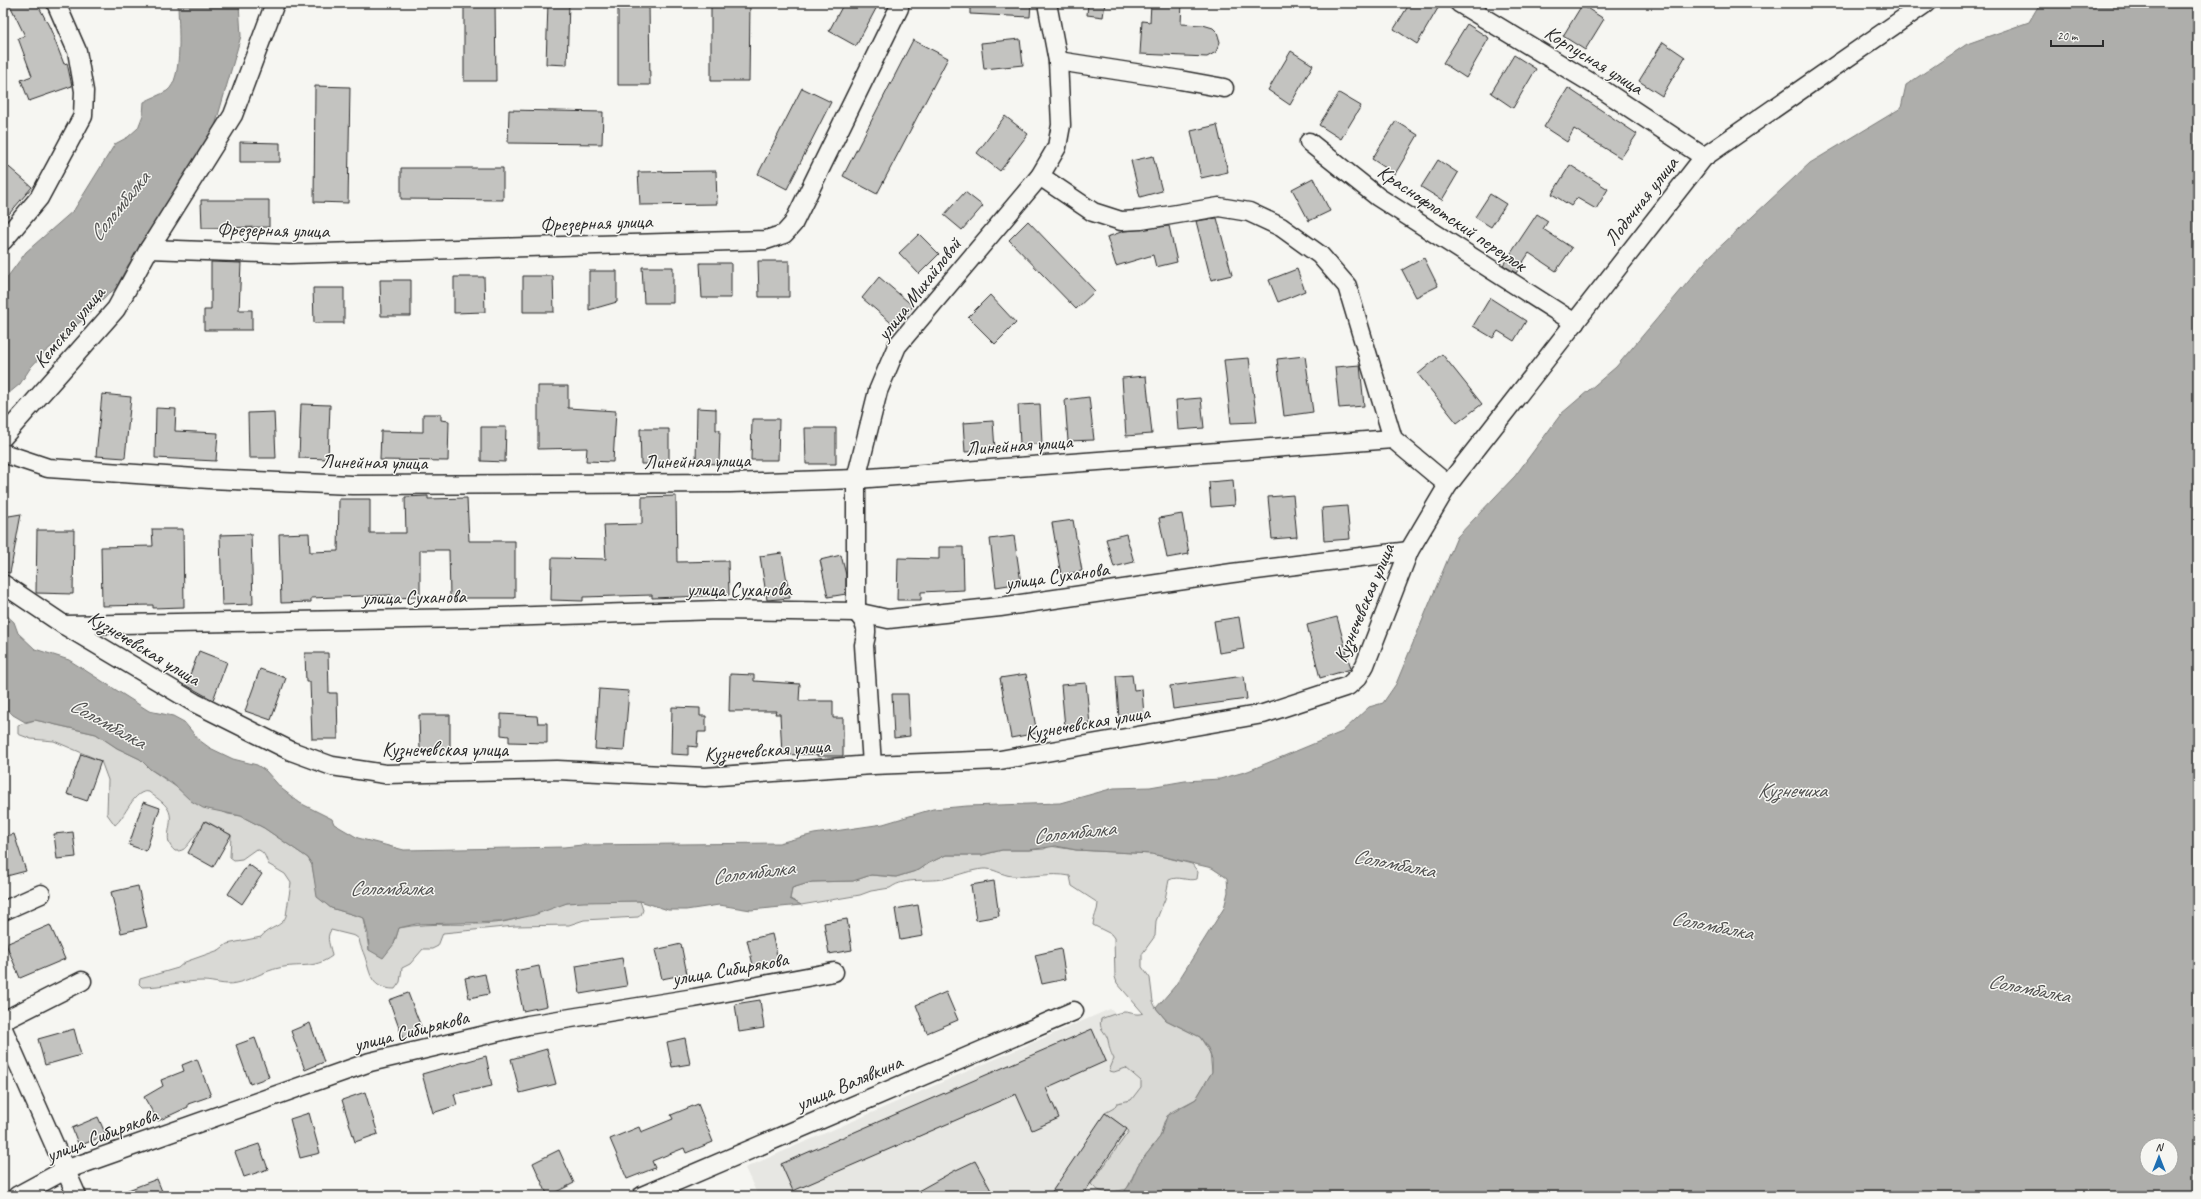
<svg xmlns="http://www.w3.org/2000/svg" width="2201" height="1199" font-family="Caveat,sans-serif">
<rect width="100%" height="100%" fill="#f6f6f2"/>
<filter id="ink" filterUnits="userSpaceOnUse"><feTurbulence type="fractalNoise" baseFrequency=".025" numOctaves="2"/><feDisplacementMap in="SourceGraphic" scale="8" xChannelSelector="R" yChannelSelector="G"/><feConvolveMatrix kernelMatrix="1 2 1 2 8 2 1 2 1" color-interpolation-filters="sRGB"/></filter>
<g filter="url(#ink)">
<polygon fill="#e7e7e3" points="1110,1009 1116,1014 1101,1019 1108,1039 1108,1050 1114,1059 1109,1071 1114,1072 1126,1068 1141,1082 1141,1087 1131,1100 1123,1102 1105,1114 1129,1131 1091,1184 1095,1189 1102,1192 1110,1192 1127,1189 1122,1196 758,1196 745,1168"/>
<g fill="#d9d9d5" stroke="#828280">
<path d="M35 720 96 734 117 748 140 759 150 769 182 791 228 814 241 816 264 828 308 858 312 865 318 897 331 908 364 918 369 950 394 944 399 928C433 921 468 927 503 922 525 918 545 908 567 903 590 899 616 901 640 901L643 910 641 915 638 917 584 920 569 925 515 926 443 933 438 946 432 949H423L410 964 402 968 400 982 395 989C371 989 371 976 365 957 363 951 360 946 359 939L355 936 331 930C325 938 331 947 332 956 313 970 299 963 279 968 264 971 251 980 236 983 224 986 214 981 203 981 182 981 162 987 142 987L139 984 140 979 178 968 185 962 219 950 227 944 261 937C268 927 283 927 286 916L291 883 285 874 268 864C265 856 265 852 256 849L242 859 234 860 230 857 231 835 206 821C203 825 186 848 184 849 181 851 178 851 175 851 160 839 176 823 168 809 164 802 155 797 149 792 134 788 125 818 115 825L107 814 108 780 101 761 54 741 31 739 18 734V725Z"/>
<path d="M1050 846 1076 850 1152 854 1192 864 1198 872 1197 879C1187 882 1179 875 1169 880L1165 899 1156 921 1155 936 1142 954V967L1150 978 1153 1002 1156 1008 1166 1020 1200 1037 1210 1053 1212 1072 1196 1099 1171 1112 1164 1122 1160 1137 1138 1165 1127 1189C1113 1192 1101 1196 1091 1184L1129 1131 1105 1113 1114 1108 1117 1103 1131 1100 1141 1087V1081L1126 1068 1114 1072 1109 1071 1114 1059C1109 1049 1110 1050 1108 1040 1106 1031 1098 1030 1101 1019 1108 1016 1116 1013 1124 1012 1131 1012 1136 1016 1143 1013L1117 983 1115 977 1114 938 1111 934 1093 925C1093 917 1098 912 1098 903L1072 886 1070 876C1050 872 1032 878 1012 876 1001 875 994 868 983 869 971 870 959 875 947 878 929 883 906 876 890 888L871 891 860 895 801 905 790 899 792 888 812 882 853 881 871 875 896 877 919 870 929 863 946 855H982L1002 850H1029L1044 849Z"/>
</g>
<g fill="#aeaeab" stroke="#7a7a78" fill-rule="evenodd">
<path d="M178 3H239L241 36 215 126 154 234 128 265 116 288 99 302 86 317 44 353 31 367 20 384 3 398V283L26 252 74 210 115 144 128 137 138 128 143 115 144 102C151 98 160 95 167 91 184 79 178 23 178 3Z"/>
<path d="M2051 3H2198V1196H1121L1130 1184 1138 1165 1160 1137 1167 1116 1196 1099 1212 1072V1060L1208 1048 1200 1037 1166 1020 1156 1008 1175 986 1224 908 1228 892 1227 878 1212 868 1152 854 1076 850 1056 846 1029 850H1002L982 855H946L929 863 919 870 896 877 871 875 853 881 812 882 792 888 790 899 801 905 751 910 719 905 686 910H668L640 901 584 902 567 903 534 915 501 922 416 924 399 928 394 944 383 958 369 950 368 934 364 918 331 908 317 897 312 865 308 858 264 828 241 816 203 808 191 801 172 783 150 769 140 759 117 748 96 734 35 720 25 722 13 715 3 705V612L14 622 18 633 35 649 69 660 149 711 173 716 184 722 199 740 210 748 233 759 257 765 266 771 282 789 300 803 332 819 334 824 358 838 404 850 564 847 582 845 779 843 814 834 883 824 933 809 967 806 1060 803 1114 788 1150 787 1185 781 1220 779 1248 771 1342 732 1369 707 1383 703 1396 684 1457 537 1515 476 1561 414 1616 367 1710 256 1810 163 1901 108 1906 85 1967 44 2029 22 2039 5ZM2147 1145H2171V1169H2147Z"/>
</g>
<g fill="#c3c3c0" stroke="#2b2b2b">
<polygon points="9,3 37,3 50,28 64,64 67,63 72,86 29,101 21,80 32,76 18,38 25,36"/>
<polygon points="464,3 495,3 496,81 464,81"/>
<polygon points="548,3 569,3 567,65 546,64"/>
<polygon points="618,3 649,3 650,85 618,85"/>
<polygon points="711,3 750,3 749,81 711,81"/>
<polygon points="844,3 879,3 856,46 829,31"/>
<polygon points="970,3 1031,3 1030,17 970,14"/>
<polygon points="1088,3 1105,3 1103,17 1087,15"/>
<polygon points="1151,3 1182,3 1181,24 1203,25 1213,28 1217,32 1220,42 1216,52 1207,57 1140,54 1142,21 1150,22"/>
<polygon points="1410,3 1441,3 1417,44 1394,29"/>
<polygon points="1582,5 1604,19 1585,50 1563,36"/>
<polygon points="1467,24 1489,38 1466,78 1443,63"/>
<polygon points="1020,39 1023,65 984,69 981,43"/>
<polygon points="913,40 948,58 877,194 843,176"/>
<polygon points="1663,42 1685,57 1662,96 1639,81"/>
<polygon points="1291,51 1313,65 1290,105 1268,90"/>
<polygon points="1514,55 1536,69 1513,108 1491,93"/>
<polygon points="315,86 350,87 348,203 314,202"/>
<polygon points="802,88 831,102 787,189 758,174"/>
<polygon points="1568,88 1637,134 1621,158 1574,129 1567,142 1544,127"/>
<polygon points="1339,93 1361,106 1341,139 1319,125"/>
<polygon points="509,110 603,112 602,144 508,143"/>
<polygon points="1005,116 1028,134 1000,171 977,153"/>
<polygon points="1396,121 1418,135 1395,174 1372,159"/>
<polygon points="1217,125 1228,172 1201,178 1191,131"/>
<polygon points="240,142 280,143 280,162 240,162"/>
<polygon points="1153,156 1162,191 1140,197 1131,161"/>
<polygon points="1438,160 1458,173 1442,200 1421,187"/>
<polygon points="3,162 32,187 3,221"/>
<polygon points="1570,165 1608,189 1596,209 1577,198 1571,206 1552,194"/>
<polygon points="401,168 503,168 503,200 401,199"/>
<polygon points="716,171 717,204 640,205 638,172"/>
<polygon points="1313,178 1330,211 1309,221 1292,189"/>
<polygon points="965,192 983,206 962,230 944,215"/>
<polygon points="1490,194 1506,204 1491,227 1475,217"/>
<polygon points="201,200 269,200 269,227 202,228"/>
<polygon points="1537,214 1548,221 1543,229 1572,248 1556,271 1529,253 1516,273 1503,265"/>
<polygon points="1217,218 1232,275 1211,280 1196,221"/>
<polygon points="1028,221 1095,291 1076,309 1009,240"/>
<polygon points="1169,226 1177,262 1156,267 1153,255 1116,266 1107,237 1124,231"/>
<polygon points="919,234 939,254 919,274 899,253"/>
<polygon points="1424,258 1438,286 1416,297 1402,270"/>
<polygon points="758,261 789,261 789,297 759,297"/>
<polygon points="211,262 241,263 239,310 252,310 252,330 204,330 204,310 211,310"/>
<polygon points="700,263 731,263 731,298 702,298"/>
<polygon points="642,267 673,267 673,303 644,303"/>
<polygon points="1297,269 1305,291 1278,302 1269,280"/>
<polygon points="589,271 617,271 617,302 589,310"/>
<polygon points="523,276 553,276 554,312 523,312"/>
<polygon points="454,277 484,277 485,312 454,313"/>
<polygon points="879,277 913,306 896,327 862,298"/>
<polygon points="380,280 411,280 411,316 381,316"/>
<polygon points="313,288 344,288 344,323 314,323"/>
<polygon points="990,295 1016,323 995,344 968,317"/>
<polygon points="1490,298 1526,321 1514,341 1498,331 1493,338 1473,326"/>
<polygon points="1442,354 1482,404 1457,423 1418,374"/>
<polygon points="1305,356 1313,412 1284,416 1277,359"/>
<polygon points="1249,358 1257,422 1231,423 1224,360"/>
<polygon points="1360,365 1364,406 1339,408 1335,367"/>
<polygon points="1146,376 1152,434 1126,436 1122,378"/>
<polygon points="538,386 568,386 568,408 616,411 613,462 586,461 587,448 538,449"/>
<polygon points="102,394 131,397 125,458 96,456"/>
<polygon points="1089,397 1094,440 1068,441 1065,400"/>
<polygon points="1201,398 1204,428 1178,430 1176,400"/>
<polygon points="301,404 330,405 328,459 299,458"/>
<polygon points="1040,404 1042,444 1020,444 1018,405"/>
<polygon points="156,408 176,409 175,431 218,433 216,461 155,458"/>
<polygon points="697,408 716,409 716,430 720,430 719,464 696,463"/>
<polygon points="274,412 276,458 249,458 248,413"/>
<polygon points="423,414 441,414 441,420 449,421 448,461 380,460 381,431 423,432"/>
<polygon points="752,419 779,419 778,460 751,460"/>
<polygon points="993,421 995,450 965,452 963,423"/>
<polygon points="481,427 506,427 505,462 481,461"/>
<polygon points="805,428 836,428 836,464 806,464"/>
<polygon points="640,429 669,429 669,464 641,464"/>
<polygon points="1233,480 1235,505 1211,507 1209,482"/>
<polygon points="1293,495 1297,537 1272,539 1268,497"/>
<polygon points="428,496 428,499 467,498 469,541 515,541 515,598 450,598 449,550 420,550 420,597 391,598 391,595 311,598 311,602 281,603 279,534 309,533 310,552 338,551 339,499 370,499 370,533 406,533 405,497"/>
<polygon points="676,496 677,562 728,561 729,595 652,598 652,595 583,597 583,601 551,600 552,558 606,559 604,525 642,524 642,497"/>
<polygon points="1347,506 1350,539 1324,541 1322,508"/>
<polygon points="21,514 10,573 3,572 3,517"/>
<polygon points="1182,514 1189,554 1167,558 1159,518"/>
<polygon points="1073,520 1082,571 1061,575 1052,523"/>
<polygon points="152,529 183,529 184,607 153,608 153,605 102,606 101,547 153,546"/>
<polygon points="37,530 74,530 73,594 36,593"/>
<polygon points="251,534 253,604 222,605 220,535"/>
<polygon points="1126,534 1134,562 1114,567 1106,539"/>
<polygon points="1014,536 1021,583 996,587 990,539"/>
<polygon points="939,547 963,547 964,590 921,592 921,600 897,600 898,558 939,559"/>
<polygon points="782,553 790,598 767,600 760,556"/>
<polygon points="841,555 846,575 846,594 828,597 820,560"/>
<polygon points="1239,617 1244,649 1219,653 1214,621"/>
<polygon points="1337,617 1351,669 1320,678 1307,625"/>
<polygon points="199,651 227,662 213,700 186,685"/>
<polygon points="305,653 328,653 329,693 337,693 338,739 312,739 310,682 306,682"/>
<polygon points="260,669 286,678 271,720 245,711"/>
<polygon points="730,674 754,675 754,681 800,684 799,701 833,701 833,718 843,718 843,756 817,756 817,754 782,755 780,714 775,714 776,711 729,711"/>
<polygon points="1026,674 1037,733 1011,738 1000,678"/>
<polygon points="1132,675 1134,690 1142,689 1144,716 1119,718 1116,676"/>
<polygon points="1244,676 1247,699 1173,709 1170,686"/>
<polygon points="1086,683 1090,725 1065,727 1061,685"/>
<polygon points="599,689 629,691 624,751 595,749"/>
<polygon points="892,694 908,694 910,736 894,738"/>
<polygon points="672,707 700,708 700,716 706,716 706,732 698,732 697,747 688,746 688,755 671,754"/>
<polygon points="501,714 537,716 538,723 547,723 547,743 509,742 509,736 501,735"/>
<polygon points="419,715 450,715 450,751 420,751"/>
<polygon points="81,754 101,761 87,801 67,794"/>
<polygon points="143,802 160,808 146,851 129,845"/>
<polygon points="205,821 231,835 213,867 188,853"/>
<polygon points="73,832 76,857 57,859 54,834"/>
<polygon points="14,834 26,871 3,877 3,837"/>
<polygon points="248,864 262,874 242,904 228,894"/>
<polygon points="994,881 999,916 976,920 971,885"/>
<polygon points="138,886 147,927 121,933 111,892"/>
<polygon points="918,905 923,936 900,940 895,909"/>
<polygon points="847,919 852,950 829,954 824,923"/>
<polygon points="50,925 65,959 20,978 6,944"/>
<polygon points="772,934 779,964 754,969 747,940"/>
<polygon points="681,944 687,974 662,979 655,950"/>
<polygon points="1061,949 1066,979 1042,984 1035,955"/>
<polygon points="622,958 627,986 580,994 576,966"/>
<polygon points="539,966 547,1006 523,1011 515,971"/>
<polygon points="485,974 489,994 469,998 465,978"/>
<polygon points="946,992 958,1020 927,1033 916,1005"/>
<polygon points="408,993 423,1032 403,1039 389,1000"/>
<polygon points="760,1000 764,1028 739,1032 735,1004"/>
<polygon points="310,1023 324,1062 305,1070 291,1031"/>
<polygon points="74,1029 81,1055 45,1065 38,1039"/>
<polygon points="1092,1029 1106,1061 1046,1088 1059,1118 1032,1130 1016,1094 793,1191 781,1164"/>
<polygon points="255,1038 269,1077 250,1084 236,1045"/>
<polygon points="685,1038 690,1064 672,1067 667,1042"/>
<polygon points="547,1049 556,1084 520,1093 511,1059"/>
<polygon points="486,1056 492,1086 454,1094 457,1105 433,1113 422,1074"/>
<polygon points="197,1059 211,1096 188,1104 188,1107 158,1121 144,1097 163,1086 161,1080 184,1071 182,1065"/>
<polygon points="365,1092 378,1134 355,1142 342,1100"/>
<polygon points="698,1104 713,1142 686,1153 684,1148 652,1161 655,1168 627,1179 610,1139 639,1127 641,1132 673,1119 671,1115"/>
<polygon points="309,1113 320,1153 300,1158 290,1119"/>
<polygon points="1105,1113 1127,1129 1082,1196 1049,1196"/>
<polygon points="98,1117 106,1135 79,1146 72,1128"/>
<polygon points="259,1144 268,1169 244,1177 235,1152"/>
<polygon points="559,1150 574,1183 548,1196 533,1163"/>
<polygon points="975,1161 994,1196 909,1196 954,1171"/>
<polygon points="157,1179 164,1196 115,1196 115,1195"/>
</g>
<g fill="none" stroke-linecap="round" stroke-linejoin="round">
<defs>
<g id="minor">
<polyline points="1459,3 1603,90 1704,157"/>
<polyline points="1058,61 1180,80 1224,88"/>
<polyline points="1309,142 1378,197 1575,323"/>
<polyline points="1040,176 1093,212 1121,221 1141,220 1219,207 1249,212 1281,227 1320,255 1347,286 1393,439 1448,485"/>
<polyline points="3,241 39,198 83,116 84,91 77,51 56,3"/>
<polyline points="149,249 289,254 766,240 784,234 793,224 899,8 899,3"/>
<polyline points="3,437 116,309 149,249 233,115 275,3"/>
<polyline points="3,453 48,468 210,479 352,485 730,483 856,479 1393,439"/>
<polyline points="3,584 64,625 195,703 291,751 332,766 385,774 557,770 705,777 872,765 1000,760 1263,714 1348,686 1358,677 1365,665 1409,551 1448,485 1704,157 1926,3"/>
<polyline points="64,625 469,618 718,610 856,612 888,619 1000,607 1232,573 1409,551"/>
<path d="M872 765 864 645C868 630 867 623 856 612V479L878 391 897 346 1040 176 1057 147 1061 125 1058 61 1047 3"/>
<polyline points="3,911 41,894"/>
<polyline points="3,1021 82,981"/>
<polyline points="3,1029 77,1196"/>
<polyline points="17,1196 65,1170 370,1062 528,1025 694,998 834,972"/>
<polyline points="642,1196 1074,1011"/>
</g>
</defs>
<use href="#minor" stroke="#2b2b2b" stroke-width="21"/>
<use href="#minor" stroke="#f6f6f2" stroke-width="18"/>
</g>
</g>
<g text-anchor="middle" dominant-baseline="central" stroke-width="3" stroke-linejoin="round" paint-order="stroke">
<g font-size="20" fill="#2b2b2b" stroke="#f6f6f2">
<text transform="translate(1594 60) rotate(32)">Корпусная улица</text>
<text transform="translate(1641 201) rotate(-52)">Лодочная улица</text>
<text transform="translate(1452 218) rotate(34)">Краснофлотский переулок</text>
<text transform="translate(596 223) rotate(-2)">Фрезерная улица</text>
<text transform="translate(273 230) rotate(1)">Фрезерная улица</text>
<text transform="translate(919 289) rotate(-52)">улица Михайловой</text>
<text transform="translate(69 327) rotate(-50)">Кемская улица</text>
<text transform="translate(1019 445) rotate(-4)">Линейная улица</text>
<text transform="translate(697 461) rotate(-1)">Линейная улица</text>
<text transform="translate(374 462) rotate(1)">Линейная улица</text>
<text transform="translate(1057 576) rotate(-8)">улица Суханова</text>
<text x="739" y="589">улица Суханова</text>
<text transform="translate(414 597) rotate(-1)">улица Суханова</text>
<text transform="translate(1364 603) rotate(-67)">Кузнечевская улица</text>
<text transform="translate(144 648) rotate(31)">Кузнечевская улица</text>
<text transform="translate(1087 723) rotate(-10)">Кузнечевская улица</text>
<text x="445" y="749">Кузнечевская улица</text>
<text transform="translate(767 750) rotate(-4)">Кузнечевская улица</text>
<text transform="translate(730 969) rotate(-10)">улица Сибирякова</text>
<text transform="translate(411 1031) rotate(-14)">улица Сибирякова</text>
<text transform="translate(849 1083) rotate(-23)">улица Валявкина</text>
<text transform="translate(102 1135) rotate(-21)">улица Сибирякова</text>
</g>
<g font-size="21" font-style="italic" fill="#525251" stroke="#f6f6f2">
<text transform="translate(119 206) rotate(-51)">Соломбалка</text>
<text transform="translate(108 723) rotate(29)">Соломбалка</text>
<text x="1792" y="790">Кузнечиха</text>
<text transform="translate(1074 832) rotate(-6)">Соломбалка</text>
<text transform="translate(1394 863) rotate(11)">Соломбалка</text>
<text transform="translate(753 872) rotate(-7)">Соломбалка</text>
<text x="391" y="888">Соломбалка</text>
<text transform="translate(1712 925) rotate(11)">Соломбалка</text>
<text transform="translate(2029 988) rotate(11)">Соломбалка</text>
</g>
</g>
<rect width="2201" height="1199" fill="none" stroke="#f6f6f2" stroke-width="16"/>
<rect x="8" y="8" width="2185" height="1183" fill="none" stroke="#2b2b2b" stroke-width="1.5" filter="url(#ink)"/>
<g transform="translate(2159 1157)"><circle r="19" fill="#f6f6f2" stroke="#a5a5a2"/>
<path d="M0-3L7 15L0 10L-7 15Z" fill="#1f6fb2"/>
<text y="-6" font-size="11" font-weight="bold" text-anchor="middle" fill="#2b2b2b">N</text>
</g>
<path d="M2051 40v6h52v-6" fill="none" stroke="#2b2b2b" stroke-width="2"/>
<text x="2057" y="40" font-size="12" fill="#2b2b2b" stroke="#f6f6f2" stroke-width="3" paint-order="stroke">20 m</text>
</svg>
